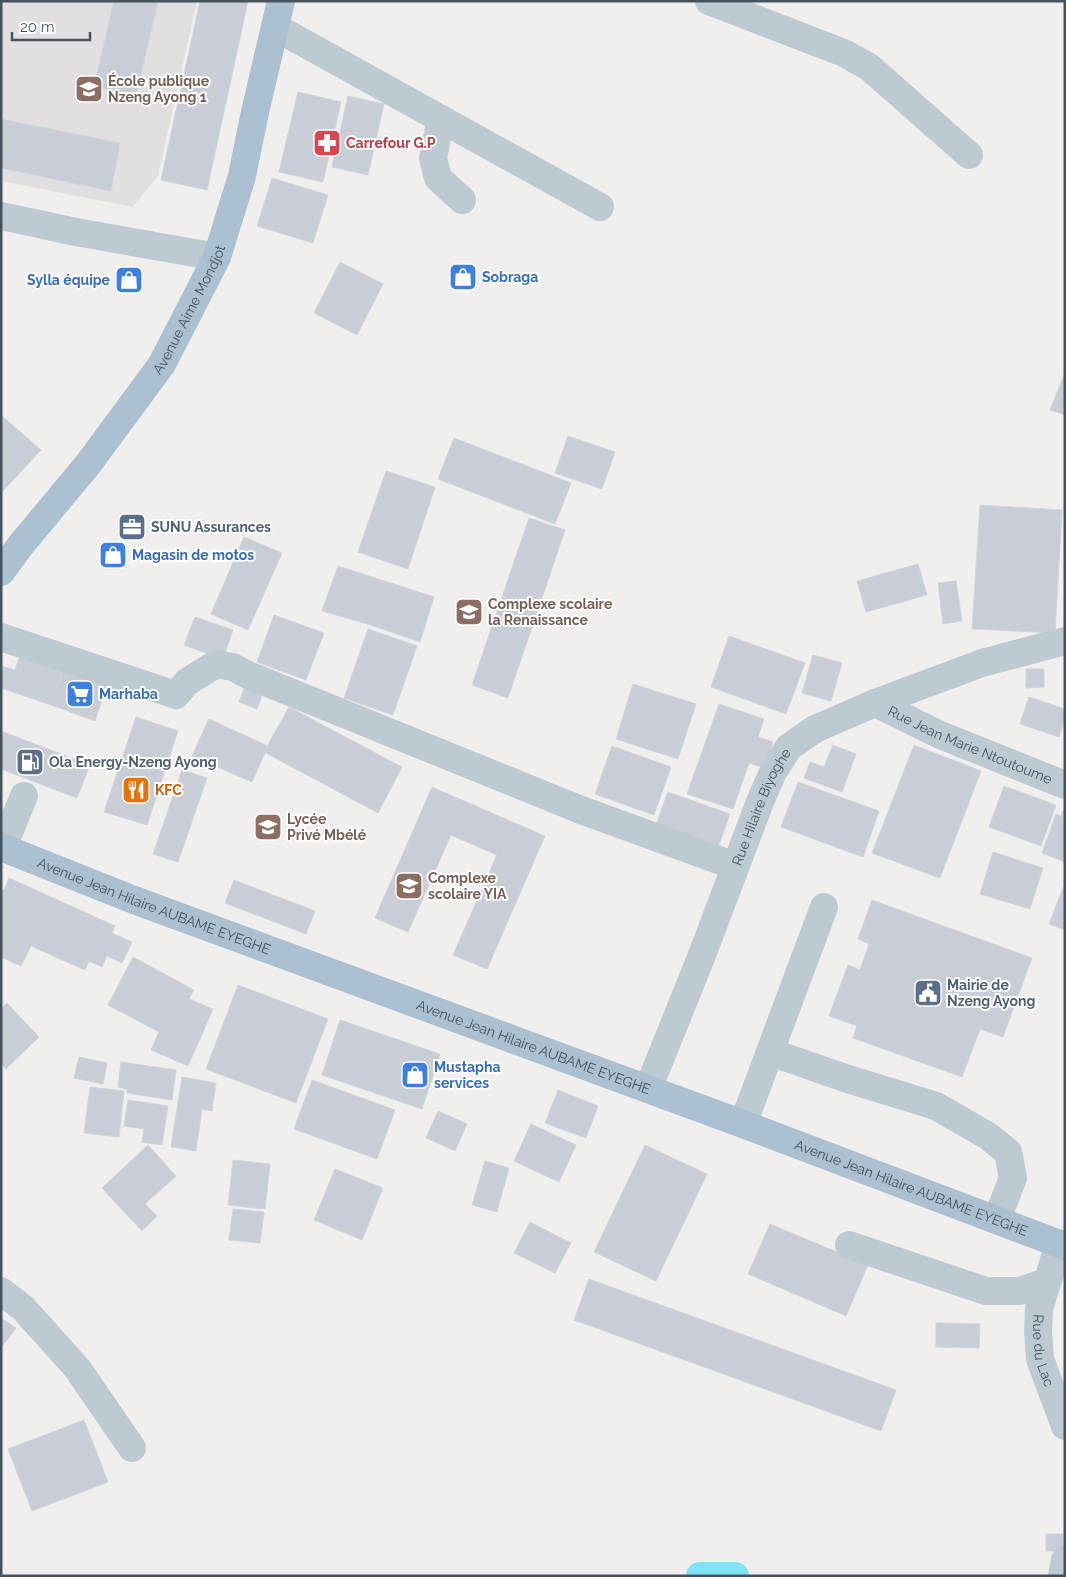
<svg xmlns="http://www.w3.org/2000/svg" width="1066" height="1577" font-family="Raleway,sans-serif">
<rect width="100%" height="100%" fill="#f1eeee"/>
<polygon fill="#e2dfe0" points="1,1 197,1 158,176 133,207 1,181"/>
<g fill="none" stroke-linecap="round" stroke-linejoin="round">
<polyline stroke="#80e3f5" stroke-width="28" points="700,1576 735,1576"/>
</g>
<g fill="#c9cdd5" stroke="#d1d5db">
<polygon points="114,1 158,1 136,96 94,87"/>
<polygon points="200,1 248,1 207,190 161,180"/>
<polygon points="298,92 341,102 323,182 279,172"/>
<polygon points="348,96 384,104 368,175 332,167"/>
<polygon points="1,119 120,143 111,191 1,168"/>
<polygon points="272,178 328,195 313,243 257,226"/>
<polygon points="340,262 383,284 357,335 314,313"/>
<polygon points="1065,373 1065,415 1050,410"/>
<polygon points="1,415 41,450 1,493"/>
<polygon points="568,436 615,452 602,489 555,473"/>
<polygon points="454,438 571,483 555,524 438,479"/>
<polygon points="386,471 435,487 408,569 358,552"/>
<polygon points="980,505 1062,510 1055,633 972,629"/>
<polygon points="529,518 565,530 508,698 472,685"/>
<polygon points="244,537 282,553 248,630 211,614"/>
<polygon points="918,564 927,595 866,612 857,581"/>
<polygon points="338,566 434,597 420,642 371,625 322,611"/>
<polygon points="956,581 962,621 943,624 938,583"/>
<polygon points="274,615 324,633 306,680 257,662"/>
<polygon points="195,617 233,630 223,659 184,645"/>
<polygon points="368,629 417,646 393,715 344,698"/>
<polygon points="729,636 805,663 786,714 711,687"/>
<polygon points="21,653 64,667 51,705 1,688 1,666 15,670"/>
<polygon points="813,655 842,663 831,701 802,693"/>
<polygon points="64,667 108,682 95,721 51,705"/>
<polygon points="1026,669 1044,669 1044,687 1026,688"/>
<polygon points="633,684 696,704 678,759 616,739"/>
<polygon points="245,686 263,693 257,709 239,702"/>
<polygon points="1029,697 1065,709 1065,718 1059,737 1020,724"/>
<polygon points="719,704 764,719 758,737 773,742 764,768 749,763 733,809 687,794"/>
<polygon points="289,707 402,767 378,813 264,752"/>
<polygon points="136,717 178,731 147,825 104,812"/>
<polygon points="209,719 268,746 252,782 192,756"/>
<polygon points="1,731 90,765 77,798 1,769"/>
<polygon points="833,745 856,754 842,792 804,778 810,762 824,767"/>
<polygon points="914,745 981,771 940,878 872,853"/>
<polygon points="612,746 671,767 654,815 595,794"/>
<polygon points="182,770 207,778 178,862 153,854"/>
<polygon points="798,782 879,811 863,857 781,827"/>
<polygon points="1004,786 1056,805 1041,846 989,827"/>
<polygon points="432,787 545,836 487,969 453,955 497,855 451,835 408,932 375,918"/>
<polygon points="668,792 730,814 718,847 656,825"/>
<polygon points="1065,806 1065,862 1042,853 1056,814 1061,816"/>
<polygon points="993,852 1043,868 1030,909 980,894"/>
<polygon points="9,878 115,926 112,933 132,942 122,963 107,956 102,967 89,961 85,970 31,946 21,966 1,957 1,889 4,890"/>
<polygon points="234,880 315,911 306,934 225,903"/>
<polygon points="1065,883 1065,930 1049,924"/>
<polygon points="872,900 1032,958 1003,1037 980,1029 962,1077 853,1038 857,1026 829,1016 848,965 860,970 869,944 858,939"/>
<polygon points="133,957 194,990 189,999 213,1009 188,1066 151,1050 159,1032 108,1005"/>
<polygon points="238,985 328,1019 296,1103 206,1069"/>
<polygon points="7,1003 39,1037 6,1069 1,1064 1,1009"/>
<polygon points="340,1020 440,1054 422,1109 322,1075"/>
<polygon points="79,1057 107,1063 103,1084 74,1078"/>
<polygon points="121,1062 176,1070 172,1100 127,1093 127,1089 118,1087"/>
<polygon points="182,1077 216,1083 212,1111 202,1109 196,1151 171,1147"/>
<polygon points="312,1080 395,1110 377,1159 294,1129"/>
<polygon points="90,1087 124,1091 119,1137 84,1133"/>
<polygon points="558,1090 598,1106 586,1138 545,1123"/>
<polygon points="128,1100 168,1106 162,1145 142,1142 144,1129 124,1126"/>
<polygon points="438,1111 467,1124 455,1151 426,1138"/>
<polygon points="531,1124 576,1145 559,1182 514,1161"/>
<polygon points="148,1145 176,1176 145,1204 157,1216 142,1231 102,1188"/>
<polygon points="645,1145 707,1174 656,1281 594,1252"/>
<polygon points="233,1160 270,1164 265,1209 228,1205"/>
<polygon points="485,1161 509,1168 497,1212 472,1205"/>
<polygon points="335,1169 383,1188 362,1240 314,1220"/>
<polygon points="233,1209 264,1212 260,1243 229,1240"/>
<polygon points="530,1222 571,1243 555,1273 514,1253"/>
<polygon points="770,1224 868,1265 846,1316 748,1274"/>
<polygon points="589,1279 896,1390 881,1431 574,1320"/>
<polygon points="1,1318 16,1328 1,1348"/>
<polygon points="936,1323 980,1324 979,1348 936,1347"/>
<polygon points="84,1420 108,1482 32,1511 8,1449"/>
<rect x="1046" y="1534" width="17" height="17"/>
</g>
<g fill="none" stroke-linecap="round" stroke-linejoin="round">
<g stroke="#bdcad2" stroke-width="28">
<polyline points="709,1 844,53 869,67 969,155"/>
<polyline points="275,27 600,207"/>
<polyline points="441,119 433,158 438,178 462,200"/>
<polyline points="1,216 76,232 217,257"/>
<polyline points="1,637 176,695 187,682 216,664 233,667 248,675 581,810 735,866"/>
<path id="s1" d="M875 703 938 734 1065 785"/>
<polyline points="3,847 24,796"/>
<polyline points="770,1052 848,1079 936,1106 988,1136 1008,1152 1013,1178 997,1219"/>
<path id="s2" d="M648 1089 700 960 760 802 773 772 789 747 815 729 875 703 982 663 1065 641"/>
<polyline points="743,1124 824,907"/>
<path id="s3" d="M1059 1244 1039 1309 1038 1331 1040 1359 1065 1426"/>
<polyline points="849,1245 986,1291 1020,1291 1046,1282"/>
<polyline points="1,1291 23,1308 77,1368 132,1448"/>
<polyline points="1062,1576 1065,1560"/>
</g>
<g stroke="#abc0d0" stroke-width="28">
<path id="s4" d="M1 572 20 546 89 463 162 364 217 257 242 176 255 112 281 1"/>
<path id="s5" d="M1 847 134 900 743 1124 1065 1246"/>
</g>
</g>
<defs>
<symbol id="school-square" viewBox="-11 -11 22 22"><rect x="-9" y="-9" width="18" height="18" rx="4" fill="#8d6e63" stroke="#fff"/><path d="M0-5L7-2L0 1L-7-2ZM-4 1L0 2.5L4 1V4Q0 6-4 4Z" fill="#fff"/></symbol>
<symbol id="pharmacy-square" viewBox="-11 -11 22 22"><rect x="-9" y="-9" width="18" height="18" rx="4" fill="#e0444e" stroke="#fff"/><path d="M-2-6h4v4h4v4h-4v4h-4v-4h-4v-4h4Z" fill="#fff"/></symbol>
<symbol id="shop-square" viewBox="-11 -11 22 22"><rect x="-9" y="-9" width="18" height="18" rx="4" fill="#3f7fe0" stroke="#fff"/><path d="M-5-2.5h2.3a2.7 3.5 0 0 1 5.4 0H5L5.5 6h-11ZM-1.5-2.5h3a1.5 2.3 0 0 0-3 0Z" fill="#fff"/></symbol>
<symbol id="office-square" viewBox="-11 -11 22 22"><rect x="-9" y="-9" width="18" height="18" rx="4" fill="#5c6f8a" stroke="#fff"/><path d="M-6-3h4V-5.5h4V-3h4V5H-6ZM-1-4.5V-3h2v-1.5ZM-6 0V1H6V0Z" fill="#fff"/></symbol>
<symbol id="supermarket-square" viewBox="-11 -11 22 22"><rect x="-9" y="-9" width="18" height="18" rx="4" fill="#3f7fe0" stroke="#fff"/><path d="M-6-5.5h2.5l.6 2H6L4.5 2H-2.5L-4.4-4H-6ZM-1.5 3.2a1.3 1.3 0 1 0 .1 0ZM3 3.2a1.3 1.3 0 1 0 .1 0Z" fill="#fff"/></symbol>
<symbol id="fuel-square" viewBox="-11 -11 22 22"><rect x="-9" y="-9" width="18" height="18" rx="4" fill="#5c6f8a" stroke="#fff"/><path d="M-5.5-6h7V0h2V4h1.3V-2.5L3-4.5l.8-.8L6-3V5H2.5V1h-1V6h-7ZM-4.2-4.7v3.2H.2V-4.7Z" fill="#fff"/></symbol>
<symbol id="restaurant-square" viewBox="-11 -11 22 22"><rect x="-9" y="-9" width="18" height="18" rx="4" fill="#e8710a" stroke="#fff"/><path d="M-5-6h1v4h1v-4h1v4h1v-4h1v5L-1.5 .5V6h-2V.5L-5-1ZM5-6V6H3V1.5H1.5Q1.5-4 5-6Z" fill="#fff"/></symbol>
<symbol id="civic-square" viewBox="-11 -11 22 22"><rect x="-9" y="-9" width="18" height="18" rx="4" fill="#5c6f8a" stroke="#fff"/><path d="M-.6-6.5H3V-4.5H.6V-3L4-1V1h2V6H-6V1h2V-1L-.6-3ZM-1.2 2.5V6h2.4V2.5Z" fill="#fff"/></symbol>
</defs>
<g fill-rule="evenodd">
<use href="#school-square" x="73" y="73" width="32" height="32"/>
<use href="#pharmacy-square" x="311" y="127" width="32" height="32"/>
<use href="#shop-square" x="447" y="261" width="32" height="32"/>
<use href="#shop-square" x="113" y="264" width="32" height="32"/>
<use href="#office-square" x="116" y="511" width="32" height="32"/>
<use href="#shop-square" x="97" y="539" width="32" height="32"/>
<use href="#school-square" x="453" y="596" width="32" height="32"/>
<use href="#supermarket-square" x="64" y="678" width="32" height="32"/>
<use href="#fuel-square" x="14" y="746" width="32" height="32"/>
<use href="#restaurant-square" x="120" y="774" width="32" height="32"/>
<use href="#school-square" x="252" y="811" width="32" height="32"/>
<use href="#school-square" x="393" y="870" width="32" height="32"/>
<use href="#civic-square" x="912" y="977" width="32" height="32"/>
<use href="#shop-square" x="399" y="1059" width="32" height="32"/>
</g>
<g text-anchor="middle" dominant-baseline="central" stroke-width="4" stroke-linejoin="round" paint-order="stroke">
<g font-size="14" font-weight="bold" fill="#785e54" stroke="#fff" text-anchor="start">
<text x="108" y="81">École publique<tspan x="108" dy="16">Nzeng Ayong 1</tspan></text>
<text x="488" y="604">Complexe scolaire<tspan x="488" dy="16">la Renaissance</tspan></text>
<text x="287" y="819">Lycée<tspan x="287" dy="16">Privé Mbélé</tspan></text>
<text x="428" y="878">Complexe<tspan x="428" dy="16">scolaire YIA</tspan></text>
</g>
<g font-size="14" font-weight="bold" fill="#be3a42" stroke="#fff" text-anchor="start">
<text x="346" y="143">Carrefour G.P</text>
</g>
<g font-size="14" font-weight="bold" fill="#366cbe" stroke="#fff" text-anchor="start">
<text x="482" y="277">Sobraga</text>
<text x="110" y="280" text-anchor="end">Sylla équipe</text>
<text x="132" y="555">Magasin de motos</text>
<text x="99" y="694">Marhaba</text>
<text x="434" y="1067">Mustapha<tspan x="434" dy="16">services</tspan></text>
</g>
<g font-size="14" fill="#44535e" stroke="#fff">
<text stroke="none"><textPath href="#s4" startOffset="324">Avenue Aime Mondjot</textPath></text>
<text stroke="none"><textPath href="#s1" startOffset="104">Rue Jean Marie Ntoutoume</textPath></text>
<text stroke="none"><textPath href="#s2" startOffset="304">Rue Hilaire Biyoghe</textPath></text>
<text stroke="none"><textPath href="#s5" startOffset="164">Avenue Jean Hilaire AUBAME EYEGHE</textPath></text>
<text stroke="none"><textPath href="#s5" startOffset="569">Avenue Jean Hilaire AUBAME EYEGHE</textPath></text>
<text stroke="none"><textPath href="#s5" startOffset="972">Avenue Jean Hilaire AUBAME EYEGHE</textPath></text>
<text stroke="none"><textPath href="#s3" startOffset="110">Rue du Lac</textPath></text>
</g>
<g font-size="14" font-weight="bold" fill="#4e5e75" stroke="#fff" text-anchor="start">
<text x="151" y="527">SUNU Assurances</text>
<text x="49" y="762">Ola Energy-Nzeng Ayong</text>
<text x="947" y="985">Mairie de<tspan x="947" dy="16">Nzeng Ayong</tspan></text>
</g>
<g font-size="14" font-weight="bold" fill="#c56008" stroke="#fff" text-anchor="start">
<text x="155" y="790">KFC</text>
</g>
</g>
<rect width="1066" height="1577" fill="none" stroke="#44535e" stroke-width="5"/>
<path d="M12 32v8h78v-8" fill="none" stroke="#44535e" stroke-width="2.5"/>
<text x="20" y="32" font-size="15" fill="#44535e" stroke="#ffffff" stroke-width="4" paint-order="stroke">20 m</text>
</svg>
